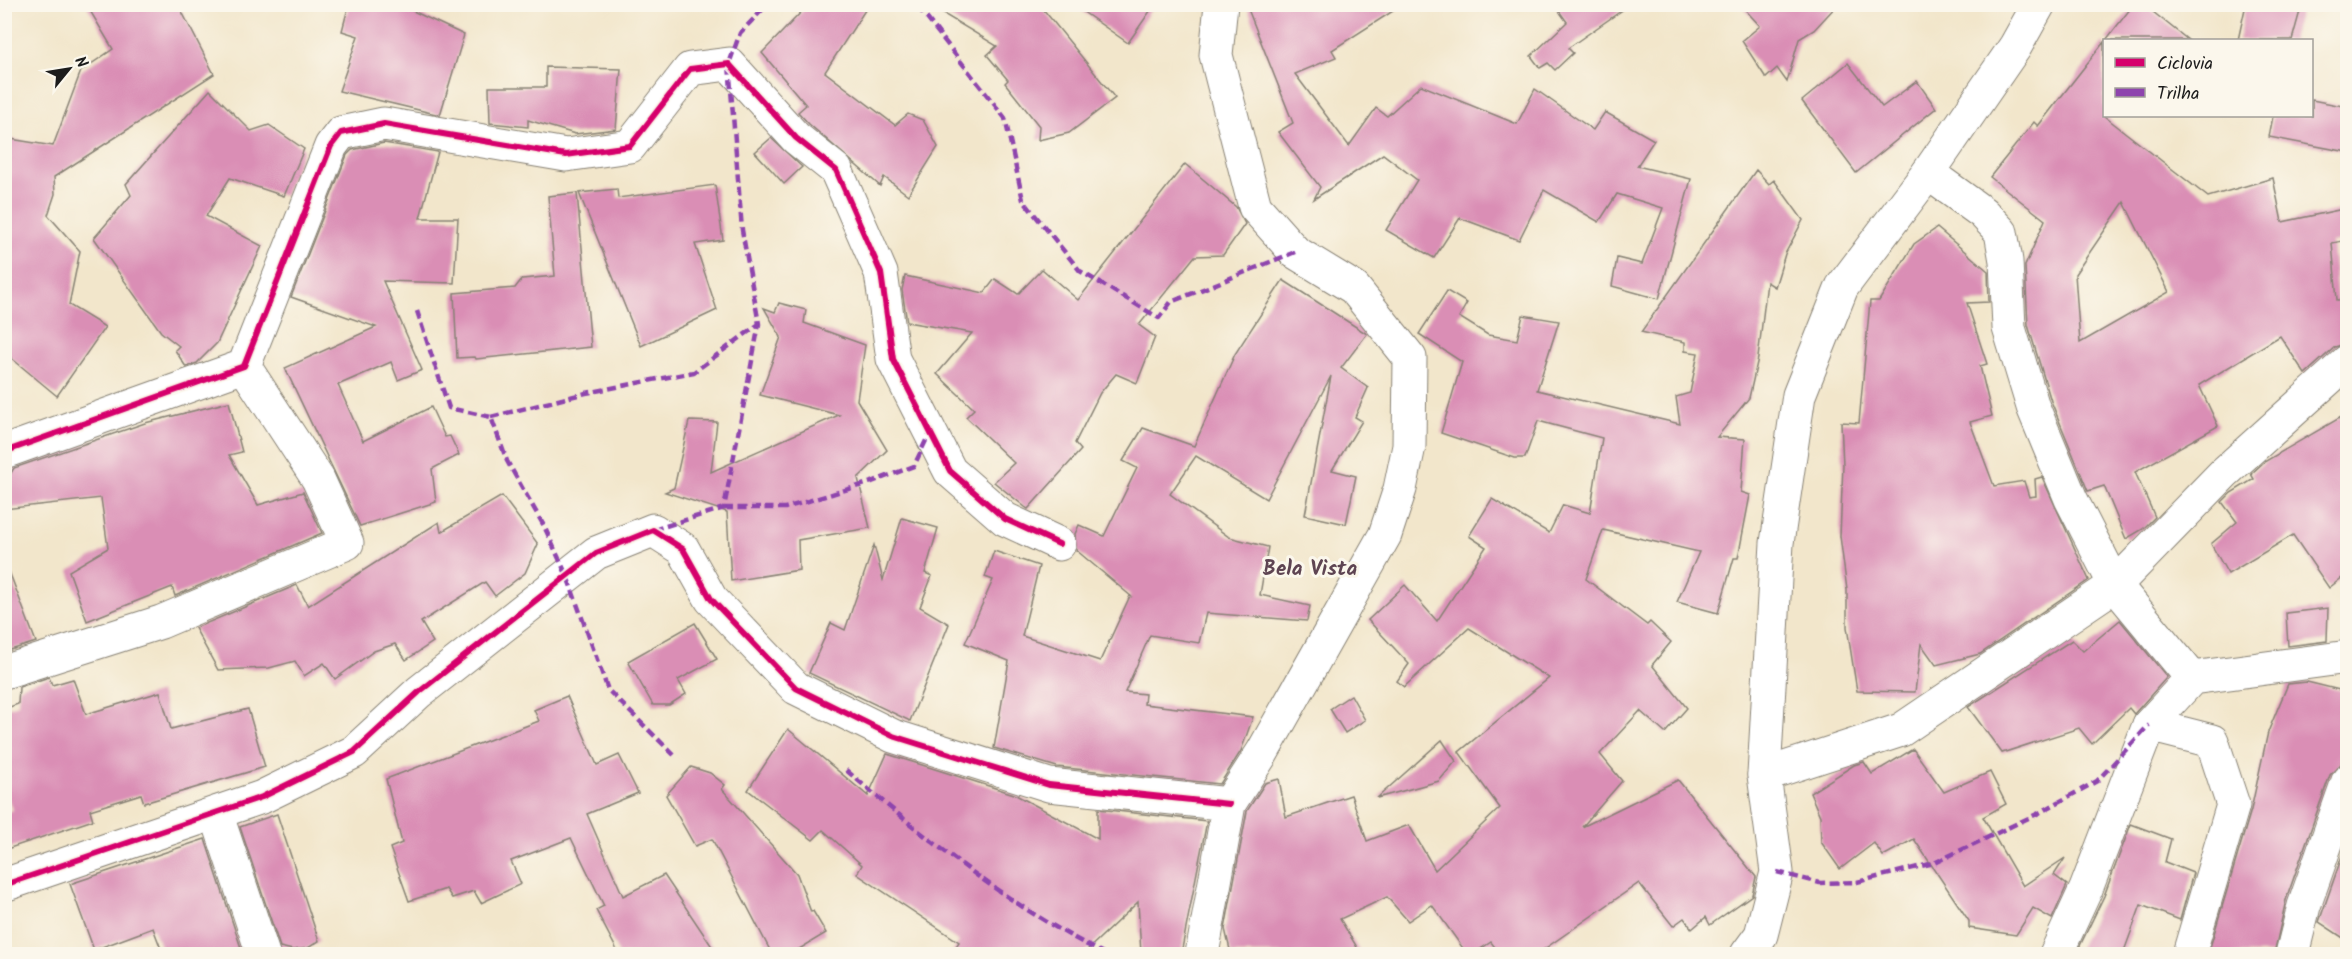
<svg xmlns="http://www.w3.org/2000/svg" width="2352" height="959" font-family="Kalam,sans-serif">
<rect width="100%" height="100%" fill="#fbf7ec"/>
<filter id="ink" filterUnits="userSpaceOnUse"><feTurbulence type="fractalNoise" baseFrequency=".0167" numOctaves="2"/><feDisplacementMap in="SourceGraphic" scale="12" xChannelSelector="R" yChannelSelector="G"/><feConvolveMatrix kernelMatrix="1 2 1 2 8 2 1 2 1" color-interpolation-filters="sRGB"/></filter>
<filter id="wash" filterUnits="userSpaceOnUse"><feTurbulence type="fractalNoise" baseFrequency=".008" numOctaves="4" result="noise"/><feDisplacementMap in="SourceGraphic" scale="24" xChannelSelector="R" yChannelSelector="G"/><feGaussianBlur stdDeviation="1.35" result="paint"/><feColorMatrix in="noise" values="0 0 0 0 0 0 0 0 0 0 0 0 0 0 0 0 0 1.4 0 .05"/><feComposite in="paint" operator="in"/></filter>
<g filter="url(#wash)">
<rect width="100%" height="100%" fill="#f2e6cb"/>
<g id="blocks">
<g fill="#da8eb5" fill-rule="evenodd">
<polygon points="86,4 178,4 214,74 54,177 55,194 48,215 80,251 69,305 105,327 57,396 4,352 4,138 53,146 81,71 113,49"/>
<polygon points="349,4 398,4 464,35 440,115 339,91 358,36 342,31"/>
<polygon points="809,4 869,4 825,72 895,125 908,114 923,120 938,147 908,195 884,177 880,186 809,124 798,112 806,105 762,53"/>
<polygon points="927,4 1039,4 1115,98 1069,133 1038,140 1039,126 1005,83 1008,80 987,55 997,46"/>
<polygon points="1072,4 1155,4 1128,43"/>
<polygon points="1246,4 1404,4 1332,50 1336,57 1295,74 1349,146 1376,108 1387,116 1421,85 1517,124 1535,89 1593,130 1605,112 1654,140 1637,166 1691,179 1659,299 1612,286 1617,258 1642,264 1663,208 1617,194 1599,222 1544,190 1519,240 1460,218 1434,258 1386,230 1417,180 1383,154 1314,199 1320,187 1278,132 1293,123"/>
<polygon points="1554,4 1631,4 1568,48 1573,53 1555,70 1548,63 1540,68 1531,56 1567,22"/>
<polygon points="1740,4 1838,4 1814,30 1799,39 1787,82 1777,68 1766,78 1742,41 1760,26"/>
<polygon points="2134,4 2143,4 2188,40 2106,40"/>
<polygon points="2246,4 2302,4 2292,40 2238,40"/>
<path d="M2104 42V116L2208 197 2273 178 2282 222 2348 208V240L2332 243 2337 300H2348V343L2335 347 2305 374 2280 336 2199 385 2218 426 2135 472 2155 517 2143 529 2126 539 2104 486 2088 491 2051 401 2028 325 2025 266 2045 220 1990 177 2034 122 2038 126ZM2124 202 2169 292 2080 343 2075 274Z"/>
<polygon points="1848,63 1882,107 1917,81 1936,108 1856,173 1802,101"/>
<polygon points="546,67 621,69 616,129 575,134 528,120 528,127 490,123 489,87 546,87"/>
<polygon points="210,90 251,131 269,125 304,149 284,196 230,178 206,216 262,246 217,343 197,363 186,367 175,350 179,346 161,332 94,238 131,195 126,184"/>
<polygon points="2312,100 2348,107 2348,152 2269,137 2273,116 2312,116"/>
<polygon points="771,138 802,167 784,184 755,152"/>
<polygon points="384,143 438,152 420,218 458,218 454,283 383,281 422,370 398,380 391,362 338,385 363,441 431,407 445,437 450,436 459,455 432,469 436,502 360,526 285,368 376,327 291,297 347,155 352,150"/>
<polygon points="1185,164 1236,207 1245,224 1223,255 1195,256 1139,325 1155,337 1137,383 1116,374 1100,393 1075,443 1081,450 1028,509 1025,507 994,482 1014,463 966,417 974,409 937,374 972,333 907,322 902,290 905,276 984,293 995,279 1018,294 1042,269 1078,300"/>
<polygon points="1756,170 1769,184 1774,180 1803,220 1785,254 1775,287 1767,282 1758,358 1749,398 1717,437 1745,439 1741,492 1750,495 1738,558 1734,558 1718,613 1677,602 1699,552 1603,530 1586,579 1647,625 1650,622 1671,642 1652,665 1687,708 1665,733 1640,711 1600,754 1622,781 1582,827 1678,780 1756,877 1752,895 1710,925 1706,917 1692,929 1684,918 1673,926 1639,883 1537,954 1500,954 1491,942 1473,954 1467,954 1432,905 1408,921 1387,897 1340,919 1361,954 1231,954 1225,929 1247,811 1265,783 1279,779 1286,817 1351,795 1367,841 1409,825 1435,870 1500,808 1459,752 1549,678 1469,628 1404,687 1397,681 1409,664 1368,620 1405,585 1437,621 1486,547 1469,536 1492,499 1549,533 1563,505 1590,513 1602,438 1538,421 1525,458 1515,458 1441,433 1462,362 1419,334 1447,291 1467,303 1459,317 1488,335 1517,340 1523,315 1559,321 1537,390 1680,424 1676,397 1690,393 1698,353 1685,351 1685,342 1641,332"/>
<polygon points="715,185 723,240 695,244 717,310 641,346 579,193 617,189 618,198"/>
<polygon points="577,193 591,347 476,359 475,357 457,358 454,293 515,288 522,279 555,276 548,196"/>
<polygon points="1937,228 1988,271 1989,302 1967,303 1987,364 1980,366 1992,416 1970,422 1994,486 2024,481 2029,497 2036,496 2035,479 2042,477 2089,580 1980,654 1936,665 1921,644 1915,692 1857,691 1847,627 1847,590 1840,536 1843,465 1841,422 1859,423 1870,301 1879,301 1914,244"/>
<polygon points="1283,280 1367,334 1341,368 1368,388 1355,417 1362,421 1332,470 1356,476 1346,524 1305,515 1331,376 1266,499 1196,456 1170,494 1229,537 1268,547 1260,595 1310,606 1307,621 1206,613 1199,643 1150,635 1125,692 1145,694 1144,704 1253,717 1241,751 1220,784 1057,767 994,748 1009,661 965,643 993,580 985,577 994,551 1039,566 1022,636 1100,661 1130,596 1132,597 1076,550 1075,534 1079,525 1104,536 1137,468 1123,461 1143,428 1194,446 1235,354"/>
<polygon points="779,303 806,310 804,323 865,345 857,400 887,450 858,478 870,528 798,540 799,570 731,581 727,512 665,492 674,488 689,421 717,422 711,472 839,415 760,395 781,337 764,308 775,312"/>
<polygon points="229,402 242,452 229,455 258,505 303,492 322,533 175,596 172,587 87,621 69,571 108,548 101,498 4,509 4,484 14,468 145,423"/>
<polygon points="2348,413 2348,573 2329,588 2293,535 2228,574 2211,544 2237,522 2222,502 2231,493 2254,479 2251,474 2264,462"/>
<polygon points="502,496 538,544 525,573 495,596 485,582 421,622 433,642 406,660 395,644 374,651 335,679 324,663 304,676 295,661 269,668 218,670 195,628 297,585 308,606 439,522 441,532"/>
<polygon points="902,518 938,528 925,573 932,576 920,607 949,624 910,721 809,673 831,623 845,630 874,545 883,580"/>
<polygon points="4,566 7,566 36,642 4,652"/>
<polygon points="2328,608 2327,641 2288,646 2286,613"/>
<polygon points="2120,620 2167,677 2134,714 2129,708 2092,744 2079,728 2002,753 1968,707 2072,640 2083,651"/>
<polygon points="695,623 717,659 678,680 686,694 669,705 653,705 628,661"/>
<polygon points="49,677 52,685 73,679 86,714 160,692 171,729 248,709 265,767 144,803 141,794 90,810 93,820 4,850 4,813 12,810 4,786 4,709 18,704 19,687"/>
<polygon points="2307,682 2348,692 2348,736 2341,764 2330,775 2286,900 2274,954 2208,954 2251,810 2268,732 2288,684"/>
<polygon points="1351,695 1365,720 1345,733 1330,709"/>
<polygon points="567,696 597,765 619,755 638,793 587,814 623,896 664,875 717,954 619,954 596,910 604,906 571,838 511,861 521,884 481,903 474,891 452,898 446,889 409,901 390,848 402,843 386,779 539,721 534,710"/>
<polygon points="788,729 868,796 887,754 1014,794 1098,839 1098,809 1207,821 1181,954 1141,954 1138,902 1083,954 951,954 959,942 857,874 862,865 823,830 813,840 748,790"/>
<polygon points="1442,740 1456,761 1439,781 1377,798"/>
<polygon points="1913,749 1944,792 1990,772 2006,804 1983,817 2023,886 2065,858 2054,875 2067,885 2052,919 2033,908 2016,935 1969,928 1969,921 1914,839 1883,856 1874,843 1840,869 1821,842 1820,816 1810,793 1854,765 1864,762 1872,774"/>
<polygon points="691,767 710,773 725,785 722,789 797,874 811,912 813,911 826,933 791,954 772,954 712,839 695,846 666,795"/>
<polygon points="277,814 319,941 308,948 293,950 280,947 240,827"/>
<polygon points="2131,824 2171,839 2165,862 2193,873 2180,920 2141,905 2123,954 2076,954 2104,896"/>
<polygon points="205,839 243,954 163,954 153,928 94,950 70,884"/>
<polygon points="2348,839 2348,941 2319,922"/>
</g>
</g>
</g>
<g filter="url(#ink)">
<use href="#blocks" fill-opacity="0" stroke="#878174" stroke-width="1.5"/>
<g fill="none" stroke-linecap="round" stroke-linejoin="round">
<defs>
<g id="minor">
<polyline points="1928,173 1983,213 2001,232 2006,261 2009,328 2033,407 2071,499 2115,585 2192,678"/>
<polyline points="4,452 244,366 331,146 341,133 384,124 566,155 630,146 690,69 729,64 796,138 836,170 881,273 893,359 950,471 1005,519 1059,544"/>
<polyline points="4,672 161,622 347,543 318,479 244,366"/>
<polyline points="2149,725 2212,741 2233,805 2189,954"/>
<polyline points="1764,775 1901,730 2115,585 2224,473 2348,361"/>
<polyline points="216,813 263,954"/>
<polyline points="4,885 262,797 354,752 419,692 596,553 653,530 683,549 711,599 796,688 893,736 1049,785 1229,804"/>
<polyline points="1202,954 1229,804 1262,753 1385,535 1400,489 1409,446 1410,358 1354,288 1295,252 1255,207 1216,55 1221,4"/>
<polyline points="1747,954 1761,935 1777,872 1764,775 1777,543 1799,395 1842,287 1928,173 2015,47 2039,4"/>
<polyline points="2056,954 2086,889 2149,725 2192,678 2348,657"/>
<polyline points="2292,954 2304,906 2348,781"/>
</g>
</defs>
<use href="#minor" stroke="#878174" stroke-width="35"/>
<use href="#minor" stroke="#fff" stroke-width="33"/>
<g stroke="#8e44ad" stroke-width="4.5" stroke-dasharray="9 4.5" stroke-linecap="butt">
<polyline points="918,7 1005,118 1023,200 1080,271 1159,318 1171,302 1295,252"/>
<polyline points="417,311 449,408 491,417 507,461 544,526 567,576 608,690 675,756"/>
<polyline points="491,417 586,393 694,372 759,324"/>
<polyline points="724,508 785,508 872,482 914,466 930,432"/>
<polyline points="653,530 724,508 759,324 742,230 729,64 740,33 768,4"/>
<path d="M846 770C926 839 1010 907 1105 954"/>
<polyline points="1777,872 1820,883 1857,882 1934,863 2039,813 2097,781 2149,725"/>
</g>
<defs>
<g id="cycleway">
<polyline points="4,452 244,366 331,146 341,133 384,124 566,155 630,146 690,69 729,64 796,138 836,170 881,273 893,359 950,471 1005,519 1059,544"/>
<polyline points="4,885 262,797 354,752 419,692 596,553 653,530 683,549 711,599 796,688 893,736 1049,785 1229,804"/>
</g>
</defs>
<use href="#cycleway" stroke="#fbf7ec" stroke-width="10"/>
<use href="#cycleway" stroke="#d6006c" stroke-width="6"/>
</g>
</g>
<g text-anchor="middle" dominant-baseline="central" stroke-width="6" stroke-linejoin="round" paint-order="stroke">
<g font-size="21" font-weight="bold" fill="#5e4452" stroke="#fbf7ec">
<text x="1310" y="569">Bela Vista</text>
</g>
</g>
<rect width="2352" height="959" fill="none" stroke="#fbf7ec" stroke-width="24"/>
<rect x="2103" y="39" width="210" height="78" fill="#fbf7ec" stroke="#a29f99" stroke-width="1.5"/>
<rect x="2115" y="58" width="30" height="9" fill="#d6006c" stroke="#a29f99" stroke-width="1.5"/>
<text x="2157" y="69" font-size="18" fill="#1c1c1c">Ciclovia</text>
<rect x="2115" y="88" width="30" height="9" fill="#8e44ad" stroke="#a29f99" stroke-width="1.5"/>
<text x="2157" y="99" font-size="18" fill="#1c1c1c">Trilha</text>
<g transform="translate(69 69) rotate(60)" stroke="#fbf7ec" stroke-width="4.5" paint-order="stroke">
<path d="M0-4.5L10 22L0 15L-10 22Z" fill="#1c1c1c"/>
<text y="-9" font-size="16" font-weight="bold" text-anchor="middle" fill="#1c1c1c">N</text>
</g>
</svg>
